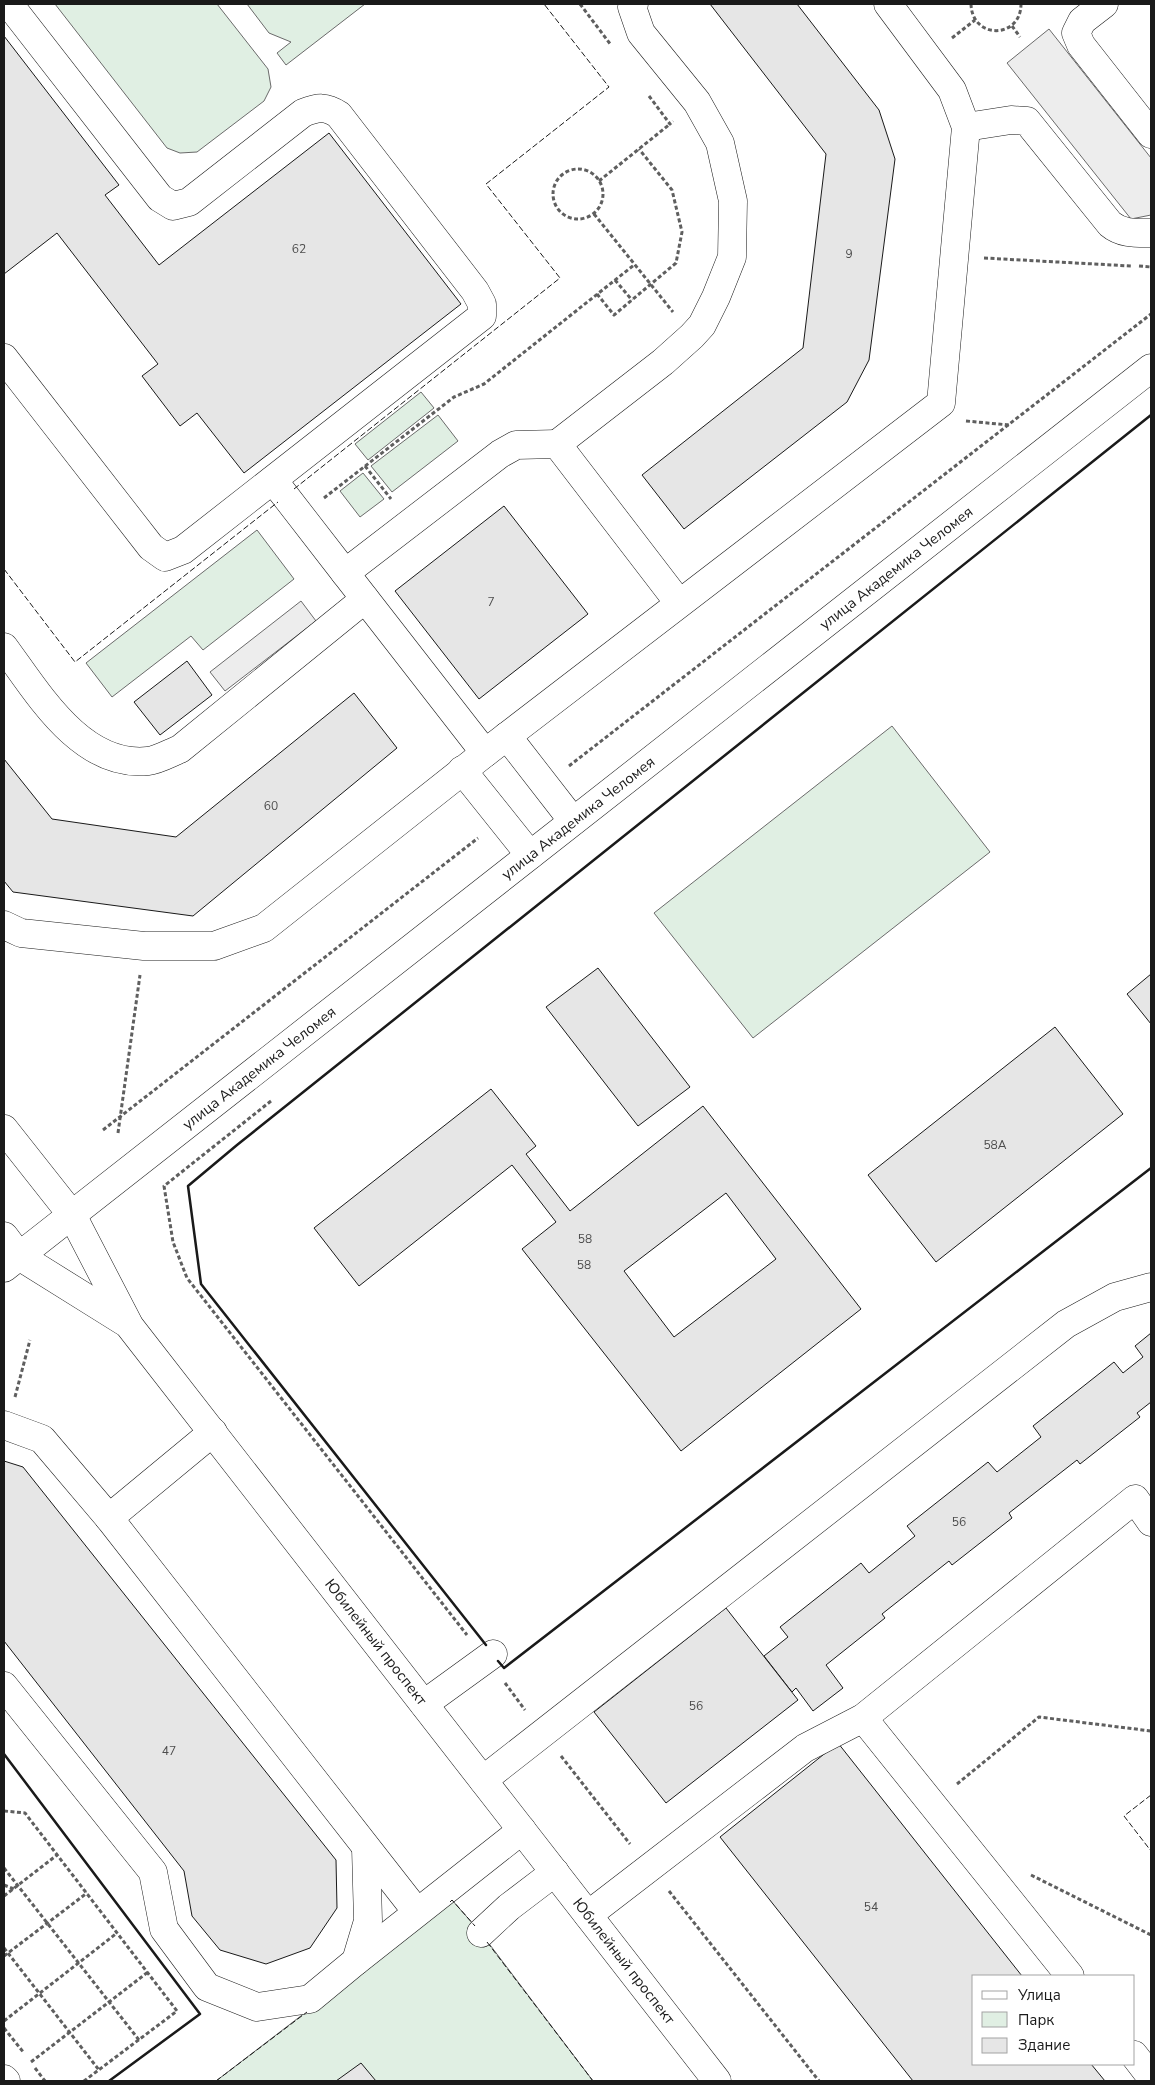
<svg xmlns="http://www.w3.org/2000/svg" width="1155" height="2085" font-family="'Nunito Sans',sans-serif">
<rect width="100%" height="100%" fill="#fff"/>
<g fill="#e0efe3" stroke="#6a6a6a">
<polygon points="55,4 217,4 268,69 271,87 264,101 197,152 180,153 167,148"/>
<polygon points="247,4 365,4 286,65 277,53 291,42 269,33"/>
<polygon points="421,392 434,408 368,460 355,444"/>
<polygon points="438,415 458,441 392,492 371,466"/>
<polygon points="363,473 384,499 360,517 340,491"/>
<polygon points="257,530 294,579 203,650 191,636 112,697 86,663"/>
<polygon points="892,726 990,852 753,1038 654,913"/>
<polygon points="452,1900 481,1933 593,2081 216,2081"/>
</g>
<g fill="#ededed" stroke="#6a6a6a">
<polygon points="1049,29 1151,158 1151,215 1131,219 1007,63"/>
<polygon points="301,601 316,621 225,691 210,672"/>
</g>
<g fill="#e6e6e6" stroke="#1a1a1a" fill-rule="evenodd">
<polygon points="710,4 797,4 879,110 895,159 869,360 847,402 684,529 642,475 803,348 826,154"/>
<polygon points="4,36 119,185 105,195 159,265 329,133 461,304 244,473 197,413 180,426 142,376 158,364 57,233 4,274"/>
<polygon points="504,506 588,614 479,699 395,591"/>
<polygon points="187,661 212,695 160,735 134,702"/>
<polygon points="354,693 397,748 193,916 13,892 4,881 4,759 52,819 176,837"/>
<polygon points="598,968 690,1087 638,1126 546,1007"/>
<polygon points="1151,974 1151,1024 1127,994"/>
<polygon points="1055,1027 1123,1114 936,1262 868,1175"/>
<path d="M491 1089 536 1146 526 1154 570 1211 703 1106 861 1309 681 1451 522 1249 556 1222 512 1165 359 1286 314 1228ZM726 1193 776 1259 674 1337 624 1271Z"/>
<polygon points="1151,1333 1151,1402 1137,1413 1140,1417 1080,1464 1077,1460 1009,1513 1012,1518 952,1565 949,1561 882,1614 885,1618 826,1665 843,1688 813,1711 796,1688 792,1692 764,1656 788,1637 780,1627 861,1563 869,1573 915,1536 907,1526 988,1462 997,1472 1041,1437 1033,1426 1114,1362 1123,1373 1143,1357 1135,1346"/>
<polygon points="4,1461 23,1467 336,1860 337,1908 310,1948 266,1964 220,1950 192,1916 184,1871 4,1641"/>
<polygon points="726,1608 798,1700 666,1803 594,1712"/>
<polygon points="838,1743 1022,1976 974,1976 974,2064 1091,2064 1105,2081 913,2081 720,1837"/>
<polygon points="361,2063 376,2081 336,2081"/>
</g>
<g fill="none" stroke-linecap="round" stroke-linejoin="round">
<defs>
<g id="minor">
<polyline points="1104,4 1082,21 1076,33 1081,45 1151,134"/>
<path d="M966 127 1011 120 1027 121 1110 224C1122 234 1136 233 1151 233"/>
<path d="M4 358 151 547 165 557 183 550 482 316V304L475 291 339 115C326 106 318 107 303 113L189 202 173 206 160 198 9 4"/>
<polyline points="557,444 663,362 692,336 702,325 716,297 732,257 733,201 720,143 697,102 641,33 632,7 634,4"/>
<polyline points="273,480 345,573"/>
<path d="M4 647C38 693 81 768 148 761 158 760 170 753 180 749L365 599"/>
<polyline points="507,736 573,821"/>
<polyline points="485,753 345,573 500,454 516,445 557,444 679,603"/>
<polyline points="462,770 530,855"/>
<polyline points="4,925 21,933 144,946 214,946 264,928 485,753 941,403 966,127 952,90 888,4"/>
<polyline points="4,1129 72,1215 128,1323"/>
<polyline points="4,1236 19,1256 128,1324 717,2081"/>
<polyline points="4,1268 1151,368"/>
<polyline points="4,1425 42,1439 109,1518 417,1912"/>
<polyline points="109,1518 213,1432"/>
<polyline points="4,1686 153,1872 164,1929 207,1987 257,2007 310,1999 356,1961 368,1921 366,1848"/>
<polyline points="424,1704 493,1654"/>
<polyline points="863,1718 1070,1976"/>
<polyline points="483,1780 1066,1324 1115,1297 1151,1287"/>
<polyline points="588,1915 805,1748 863,1718 1135,1499 1151,1522"/>
<polyline points="481,1933 509,1907 555,1872"/>
<polyline points="356,1961 522,1830"/>
<polyline points="1134,2055 1151,2077"/>
<polyline points="4,2079 6,2081"/>
</g>
</defs>
<use href="#minor" stroke="#1a1a1a" stroke-width="29"/>
<g stroke="#5f5f5f" stroke-width="3" stroke-dasharray="4 2.5" stroke-linecap="butt">
<polyline points="580,4 611,45"/>
<path d="M971 4C972 40 1021 39 1021 4"/>
<polyline points="1012,26 1020,37"/>
<polyline points="952,38 975,20"/>
<polyline points="649,96 670,124 673,121"/>
<circle cx="578" cy="194" r="25"/>
<polyline points="599,181 670,124"/>
<polyline points="594,214 673,312"/>
<polyline points="984,258 1131,266"/>
<polyline points="1139,266 1151,267"/>
<polyline points="615,280 632,300"/>
<polyline points="597,294 614,315 676,263 682,232 672,190 639,149"/>
<polyline points="966,421 1009,425"/>
<polyline points="365,466 391,499"/>
<polyline points="324,498 454,397 484,384 634,265"/>
<polyline points="569,766 1151,314"/>
<polyline points="271,1101 164,1186 173,1242 187,1278 467,1635"/>
<polyline points="103,1130 478,838"/>
<polyline points="118,1133 140,975"/>
<polyline points="15,1397 30,1340"/>
<polyline points="505,1683 525,1710"/>
<polyline points="561,1756 630,1844"/>
<polyline points="957,1784 1039,1717 1151,1731"/>
<polyline points="4,1811 25,1813 177,2011 84,2081"/>
<polyline points="4,1868 139,2040"/>
<polyline points="1031,1875 1151,1935"/>
<polyline points="4,1885 14,1889"/>
<polyline points="669,1891 819,2081"/>
<polyline points="4,1896 57,1855"/>
<polyline points="4,1948 99,2070"/>
<polyline points="4,1956 87,1893"/>
<polyline points="4,2021 117,1933"/>
<polyline points="4,2028 24,2053"/>
<polyline points="31,2062 148,1972"/>
<polyline points="35,2068 45,2081"/>
</g>
<use href="#minor" stroke="#fff" stroke-width="28"/>
<g stroke="#1a1a1a" stroke-width="1" stroke-dasharray="6 2.5" stroke-linecap="butt">
<polyline points="294,489 560,278 486,184 609,87 544,4"/>
<polyline points="4,569 75,662 278,502"/>
<polyline points="1151,1795 1124,1816 1151,1851"/>
<polyline points="450,1902 452,1900 475,1926"/>
<polyline points="487,1942 593,2081"/>
<polyline points="216,2081 307,2012"/>
</g>
<g stroke="#1a1a1a" stroke-width="2.5">
<polyline points="486,1645 201,1284 188,1186 237,1145 1151,415"/>
<polyline points="498,1661 504,1668 1151,1168"/>
<polyline points="4,1754 200,2014 109,2081"/>
</g>
</g>
<g text-anchor="middle" dominant-baseline="central" stroke-width="4" stroke-linejoin="round" paint-order="stroke">
<g font-size="12" fill="#4d4d4d">
<text x="299" y="249">62</text>
<text x="849" y="254">9</text>
<text x="491" y="602">7</text>
<text x="271" y="806">60</text>
<text x="995" y="1145">58А</text>
<text x="585" y="1239">58</text>
<text x="584" y="1265">58</text>
<text x="959" y="1522">56</text>
<text x="696" y="1706">56</text>
<text x="169" y="1751">47</text>
<text x="871" y="1907">54</text>
</g>
<g font-size="15" fill="#1a1a1a" stroke="#fff">
<text transform="translate(896 568) rotate(-38)">улица Академика Челомея</text>
<text transform="translate(578 818) rotate(-38)">улица Академика Челомея</text>
<text transform="translate(259 1068) rotate(-38)">улица Академика Челомея</text>
<text transform="translate(376 1642) rotate(52)">Юбилейный проспект</text>
<text transform="translate(624 1961) rotate(52)">Юбилейный проспект</text>
</g>
</g>
<rect width="1155" height="2085" fill="none" stroke="#1a1a1a" stroke-width="10"/>
<rect x="972" y="1975" width="162" height="90" fill="#ffffff" stroke="#a3a3a3"/>
<rect x="982" y="1991" width="25" height="8" fill="#ffffff" stroke="#a3a3a3"/>
<text x="1018" y="2000" font-size="15" fill="#1a1a1a">Улица</text>
<rect x="982" y="2012" width="25" height="15" fill="#e0efe3" stroke="#a3a3a3"/>
<text x="1018" y="2025" font-size="15" fill="#1a1a1a">Парк</text>
<rect x="982" y="2038" width="25" height="15" fill="#e6e6e6" stroke="#a3a3a3"/>
<text x="1018" y="2050" font-size="15" fill="#1a1a1a">Здание</text>
</svg>
